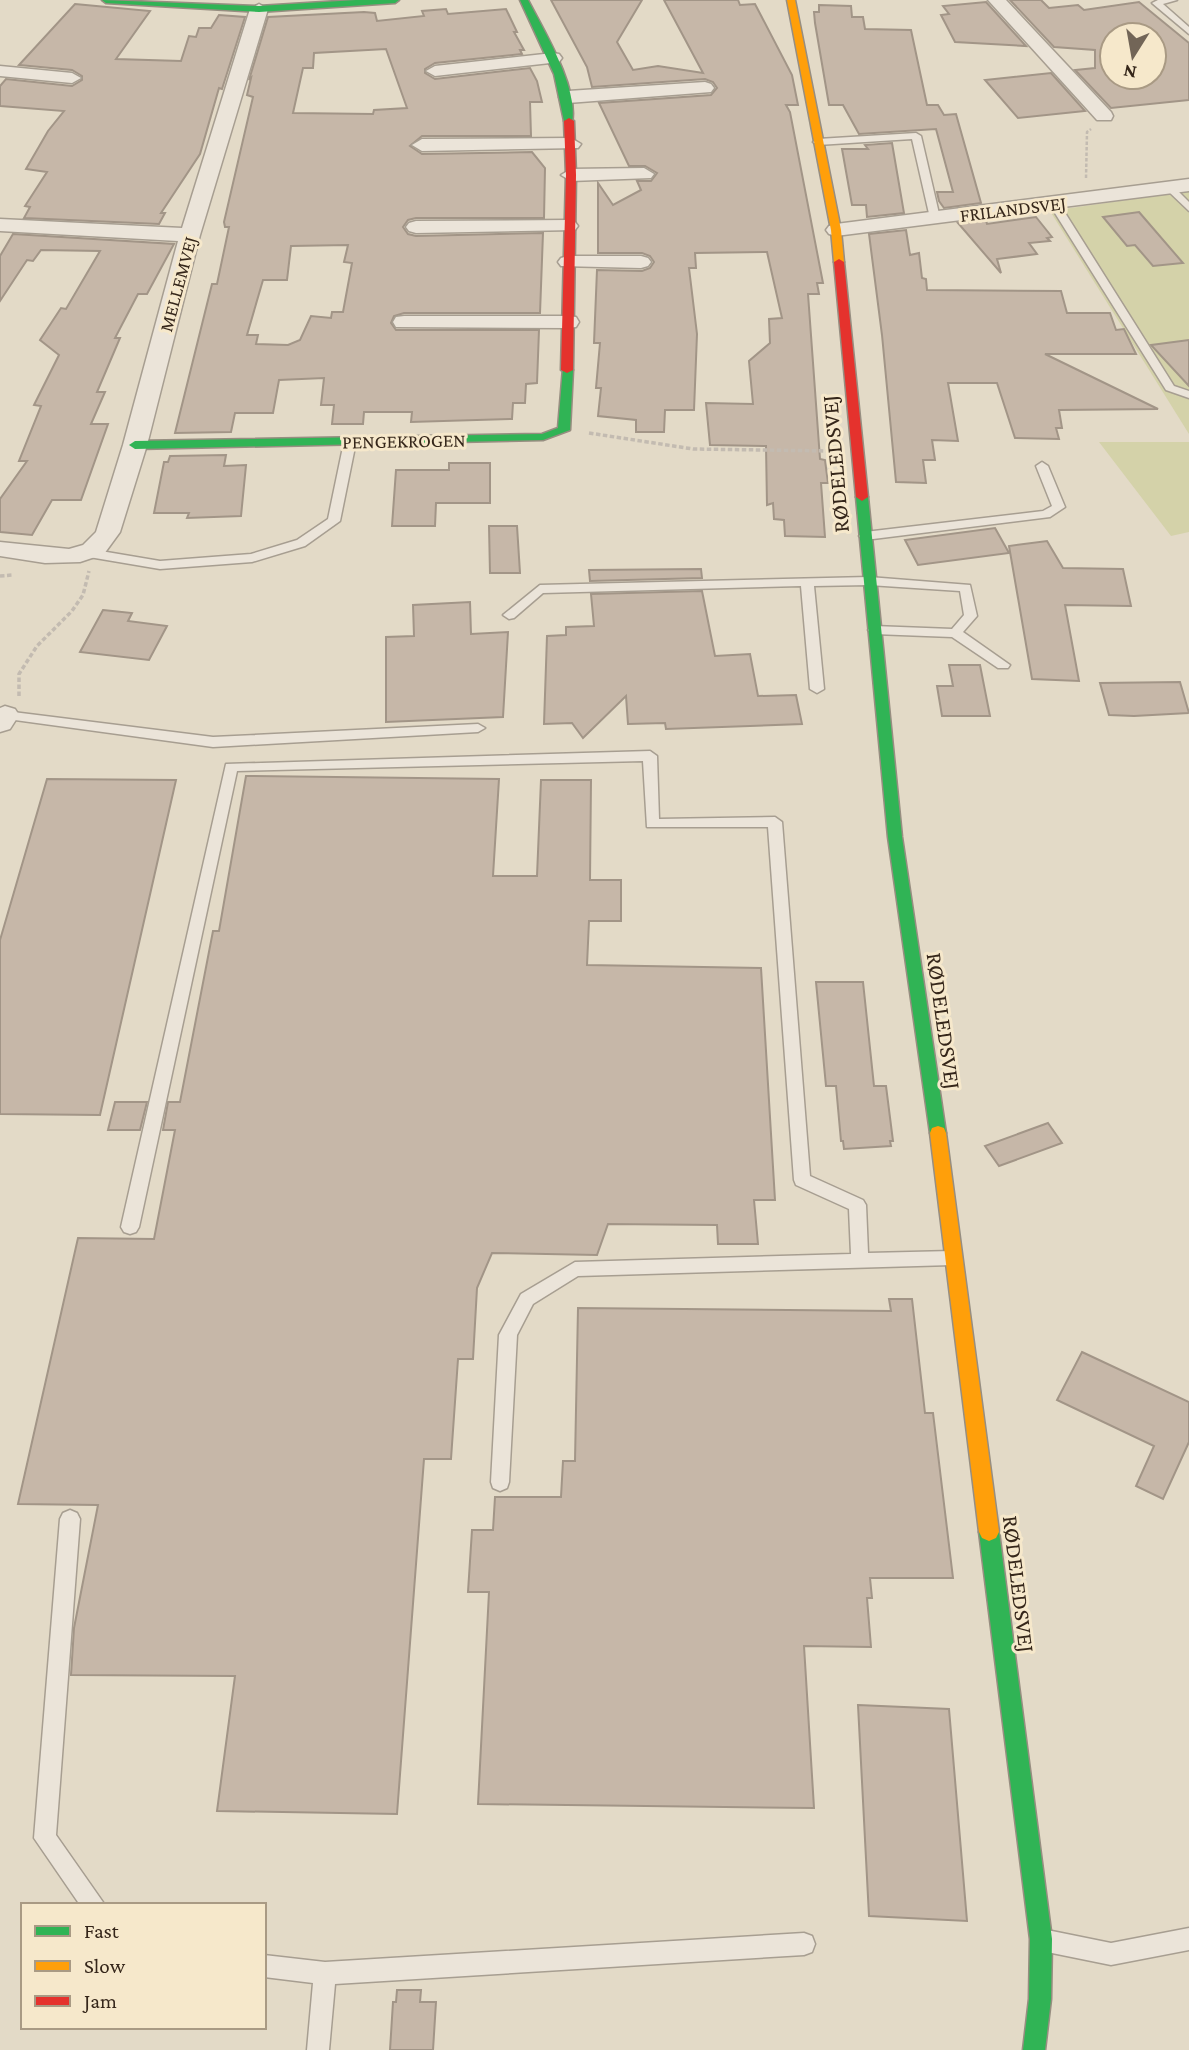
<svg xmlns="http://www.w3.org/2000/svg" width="1189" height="2050" font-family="'Crimson Pro',serif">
<rect width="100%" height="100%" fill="#e3dac7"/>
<g fill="#d4d2a9">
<polygon points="1189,191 1189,434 1050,211"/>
<polygon points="1099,442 1189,442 1189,532 1171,536"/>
</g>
<g fill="#c6b7a8" stroke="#a29587" stroke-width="2" fill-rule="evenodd">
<polygon points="551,0 642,0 617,42 633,70 658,66 703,73 664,0 738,0 740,5 755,4 792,75 798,105 786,105 790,112 823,283 817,283 819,294 808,294 820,459 825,460 828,483 821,483 825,537 785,536 784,520 774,519 773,503 767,505 766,446 710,445 706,403 753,404 749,361 770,343 769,319 782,318 767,252 695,253 696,268 689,268 697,334 694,410 665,410 664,432 636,432 636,420 598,416 601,388 596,388 600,343 594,343 597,270 642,271 650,268 654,262 650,256 642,253 598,253 598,183 613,205 641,190 637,181 651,181 657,173 645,166 629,166 599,103 711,95 717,88 713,82 705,79 592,87 587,67"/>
<path d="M1010 0H1041L1049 8 1078 5 1084 10 1139 2 1189 43V100L1111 108 1075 70 1095 68V50L1054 47ZM1112 35H1154V77H1112Z"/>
<polygon points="986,2 1026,46 955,42 941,15 949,14 943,6"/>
<polygon points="75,4 150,11 116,59 181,61 189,36 196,37 199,28 211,28 219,15 245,17 222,89 219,88 200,154 161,213 165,213 159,224 24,218 30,207 25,206 47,172 26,169 48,131 64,111 0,106 0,86 6,79 72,86 82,80 82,76 72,70 19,65"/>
<polygon points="819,5 851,6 852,17 863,17 865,29 911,30 927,105 938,105 944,115 956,114 981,203 944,208 939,201 937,192 953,192 936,129 859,134 843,105 829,105 815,23 814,12 819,12"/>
<path d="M446 9 448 14 506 9 517 32H514L524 50H520L522 54 435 63 425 69V73L435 79 530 68 537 81 542 102H530L531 136H422L410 146 422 154 532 152 545 168 544 218H416L408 220 403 227 408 234 416 236 543 233 540 313H404L394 316 391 323 396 330H539L537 383 526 384 525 403H513L512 419 411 422 412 412H364L363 424H332L334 405H321L324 378 279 380 273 413H235L231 432 175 433 212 284H217L229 227H225L224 222 253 97 247 95 251 78 249 80 268 17 364 12 375 13 377 21 424 16 422 11ZM386 49 407 108 374 110 373 114 293 113 303 68H313L314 53ZM348 245 344 262 352 263 343 312H332L331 318 311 316 300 340 288 345 256 344 258 335H247L263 280H287L291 246Z"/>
<polygon points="1051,73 1085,111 1018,118 985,80"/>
<polygon points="892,143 904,213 867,217 866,205 852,205 842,149 868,149 865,145"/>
<polygon points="1139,212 1183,263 1153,266 1135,245 1127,246 1103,217"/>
<polygon points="1036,217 1052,237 1047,238 1050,241 1029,243 1037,254 997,259 1001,273 958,223 986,220 987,224"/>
<polygon points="906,230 910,255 919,253 922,278 926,279 927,290 1061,291 1067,313 1110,313 1116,330 1124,329 1136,354 1045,354 1158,409 1059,410 1062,428 1056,428 1059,439 1015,438 997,383 948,383 958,441 932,440 935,460 923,460 926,483 896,482 882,335 869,234"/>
<polygon points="13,234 174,244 147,294 138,294 115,338 120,338 97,392 105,392 91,424 108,424 81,500 52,500 32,535 0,532 0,499 27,461 19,461 41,406 34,405 59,355 40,340 61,308 66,309 100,251 41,250 33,261 27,260 0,301 0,256"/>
<polygon points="1189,340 1189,386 1151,345"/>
<polygon points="226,455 224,466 246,465 241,516 187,518 189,513 154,513 164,462 168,462 170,456"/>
<polygon points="449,463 490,463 490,503 436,503 435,526 392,526 396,470 449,470"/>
<polygon points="489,526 517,526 520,573 490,573"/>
<polygon points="995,528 1009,553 918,565 905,540"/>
<polygon points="1047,541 1063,568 1123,569 1131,606 1065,605 1079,681 1032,679 1009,546"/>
<polygon points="701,569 702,578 590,581 589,570"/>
<polygon points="702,591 715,656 750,654 758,696 796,695 802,724 666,729 665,723 628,724 626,696 583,738 572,723 544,724 547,636 566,635 566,627 594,626 591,594"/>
<polygon points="470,602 471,634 508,632 503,717 386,722 386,637 414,636 413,605"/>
<polygon points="103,610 132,613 128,621 167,626 149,660 80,652"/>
<polygon points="949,665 980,665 990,716 942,716 937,686 953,686"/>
<polygon points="1180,682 1189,713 1134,716 1109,715 1100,683"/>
<polygon points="246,776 499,779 493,876 537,876 541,780 591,780 590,880 621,880 621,921 589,921 587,965 761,968 775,1200 754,1200 758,1244 718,1244 717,1225 608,1224 597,1255 492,1253 477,1288 473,1359 458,1359 451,1459 424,1459 397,1814 217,1811 235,1676 71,1675 74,1628 98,1505 18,1504 78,1238 154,1239 175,1130 163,1130 168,1102 180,1102 213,931 219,931"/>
<polygon points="47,779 176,780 100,1115 0,1114 0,940"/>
<polygon points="816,982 863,982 874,1086 886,1086 893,1141 890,1141 891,1146 844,1149 843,1141 841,1141 836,1086 826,1086"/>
<polygon points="115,1102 147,1102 140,1130 108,1130"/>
<polygon points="1048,1123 1062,1143 999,1166 985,1146"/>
<polygon points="889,1299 912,1299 925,1413 933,1413 953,1578 870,1578 872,1598 867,1598 871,1647 804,1646 814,1808 478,1804 489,1592 468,1592 472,1530 493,1530 495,1497 561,1497 563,1461 575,1461 578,1308 891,1311"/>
<polygon points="1082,1352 1189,1402 1189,1442 1163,1499 1136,1486 1154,1446 1057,1400"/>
<polygon points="858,1705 949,1709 967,1921 869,1916"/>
<polygon points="397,1990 421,1990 420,2002 436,2002 433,2050 390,2050 393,2002 396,2002"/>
</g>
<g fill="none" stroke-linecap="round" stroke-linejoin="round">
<defs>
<g id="lane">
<polygon points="1177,0 1163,4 1189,27 1189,34 1152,3 1158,0"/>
<polygon points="916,133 921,136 940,218 935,221 930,218 912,139 818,145 813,142 818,139"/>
<polygon points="1167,186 1173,186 1189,202 1189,211 1167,190"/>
<polygon points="1054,208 1062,208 1174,386 1189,391 1189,398 1166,390 1053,210"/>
<polygon points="350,439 356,442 340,521 305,546 252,562 160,569 89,557 83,553 89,549 160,561 251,554 297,540 328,519 344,442"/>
<polygon points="1042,462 1048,466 1065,507 1050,517 865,540 859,536 865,532 1043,511 1052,506 1036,466"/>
<polygon points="869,577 970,585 977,616 963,632 1010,665 1008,668 998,668 952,637 874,634 868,630 874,626 952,629 964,615 960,591 869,585 814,586 824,689 817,693 810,689 801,586 543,593 514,618 509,619 503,615 540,585"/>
<polygon points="5,711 213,737 478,724 485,728 478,732 213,747 0,718 0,712"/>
<polygon points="650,751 657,756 659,819 775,817 782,822 810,1176 863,1200 866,1205 868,1253 952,1251 958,1253 961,1258 958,1263 952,1265 578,1276 533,1304 517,1335 509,1482 507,1488 500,1491 493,1488 491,1482 499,1335 521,1294 575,1262 851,1254 849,1209 796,1185 794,1180 768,827 647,827 643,761 237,771 139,1227 136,1232 130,1234 124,1232 121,1227 226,764"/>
<polygon points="70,1510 77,1513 80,1519 56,1835 105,1905 80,1905 34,1838 60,1519 63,1513"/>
<polygon points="1189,1928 1189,1950 1111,1965 1047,1952 1039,1949 1036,1941 1039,1933 1047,1930 1111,1943"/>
<polygon points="804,1933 812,1936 815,1944 812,1952 804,1955 335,1984 329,2050 307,2050 313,1983 264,1977 264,1955 325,1962"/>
</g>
<g id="street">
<polygon points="988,0 1006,0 1111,112 1113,116 1111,120 1097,120"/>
<polygon points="259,4 268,9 200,235 147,445 120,532 104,554 80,562 45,563 0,556 0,542 69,549 83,545 96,532 123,445 178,241 0,231 0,219 182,228 250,9"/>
<polygon points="553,53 559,54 562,58 559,62 435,76 426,71 435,66"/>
<polygon points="0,66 72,73 81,78 72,83 0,76"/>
<polygon points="705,82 711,84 714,88 711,92 568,103 559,97 568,91"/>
<polygon points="571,138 581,144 578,148 422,151 412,145 422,139"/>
<polygon points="644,168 654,174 651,178 571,181 561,175 571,169"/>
<polygon points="1189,179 1189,191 836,236 829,234 826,230 829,226 836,224"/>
<polygon points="568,220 575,222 578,226 575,230 416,233 409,231 406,227 409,223 416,221"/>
<polygon points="568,256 641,256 648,258 651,262 648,266 641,268 561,266 558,262 561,258"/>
<polygon points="404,316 568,316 576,317 579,322 576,327 568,328 396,327 393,322 396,317"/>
<polygon points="5,706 15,709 19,715 10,729 0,732 0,708"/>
</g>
<g id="fast">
<polygon points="102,0 259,6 356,0 399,0 395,3 259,12 106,3"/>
<path d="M520 0H528C544 31 579 88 572 123L564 121 554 74Z"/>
<polygon points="563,368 573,370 570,430 543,440 135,449 129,445 135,441 542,434 558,428"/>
<polygon points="862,493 868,497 902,837 946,1133 944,1138 932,1138 930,1133 888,837 856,497"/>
<polygon points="989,1523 996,1526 999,1532 1052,1939 1051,1999 1045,2050 1023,2050 1029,1999 1030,1939 979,1532 982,1526"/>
</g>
<g id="slow">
<polygon points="787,0 795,0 841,230 844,262 839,265 834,262 831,230"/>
<polygon points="938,1126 944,1128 946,1133 999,1532 996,1538 989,1541 982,1538 979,1532 930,1133 932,1128"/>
</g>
<g id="jam">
<polygon points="569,118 574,121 576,175 573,370 567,373 561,370 566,175 564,121"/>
<polygon points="839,259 844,262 868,497 862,501 856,497 834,262"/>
</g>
</defs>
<use href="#lane" stroke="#a79e91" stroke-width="3"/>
<use href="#street" stroke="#a79e91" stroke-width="3"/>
<use href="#fast" stroke="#978e81" stroke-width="3"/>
<use href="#slow" stroke="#978e81" stroke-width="3"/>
<use href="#jam" stroke="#978e81" stroke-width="3"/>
<polyline stroke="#c3bbb1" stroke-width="2.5" stroke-dasharray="3.5 2" stroke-linecap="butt" points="1086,178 1087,132 1091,129"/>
<g stroke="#c3bbb1" stroke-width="3.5" stroke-dasharray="4.5 2.5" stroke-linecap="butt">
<polyline points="589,433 693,449 831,451"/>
<polyline points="0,576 13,575"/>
<polyline points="19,696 19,674 37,646 72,611 83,595 89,571"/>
</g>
<use href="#lane" fill="#ebe4d9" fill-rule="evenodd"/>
<use href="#street" fill="#ebe4d9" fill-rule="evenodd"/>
<use href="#fast" fill="#30b455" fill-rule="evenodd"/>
<use href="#slow" fill="#ff9f0a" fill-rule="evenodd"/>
<use href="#jam" fill="#e5322d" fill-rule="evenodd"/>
</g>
<g text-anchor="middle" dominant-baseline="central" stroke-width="6" stroke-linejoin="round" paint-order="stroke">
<g font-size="19" fill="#35261a" stroke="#f6e8cb">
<text transform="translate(1013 209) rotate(-7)">FRILANDSVEJ</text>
<text transform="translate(178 284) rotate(-75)">MELLEMVEJ</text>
<text transform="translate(404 441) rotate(-1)">PENGEKROGEN</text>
</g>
<g font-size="23" fill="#35261a" stroke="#f6e8cb">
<text transform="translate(835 464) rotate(-95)">RØDELEDSVEJ</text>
<text transform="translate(944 1021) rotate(82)">RØDELEDSVEJ</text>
<text transform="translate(1019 1584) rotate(83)">RØDELEDSVEJ</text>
</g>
</g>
<rect x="21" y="1903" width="245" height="126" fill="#f6e8cb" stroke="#a99a84" stroke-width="2"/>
<rect x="35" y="1926" width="35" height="10" fill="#30b455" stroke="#a99a84" stroke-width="2"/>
<text x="84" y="1938" font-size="21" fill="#35261a">Fast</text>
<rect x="35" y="1961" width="35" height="10" fill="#ff9f0a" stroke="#a99a84" stroke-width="2"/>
<text x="84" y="1973" font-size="21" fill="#35261a">Slow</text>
<rect x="35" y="1996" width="35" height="10" fill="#e5322d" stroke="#a99a84" stroke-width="2"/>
<text x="84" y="2008" font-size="21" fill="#35261a">Jam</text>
<g transform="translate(1133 56) rotate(191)"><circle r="33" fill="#f6e8cb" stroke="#a99a84" stroke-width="2"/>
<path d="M0-5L12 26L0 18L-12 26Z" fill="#726557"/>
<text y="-10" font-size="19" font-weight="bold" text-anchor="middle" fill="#35261a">N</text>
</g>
</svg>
